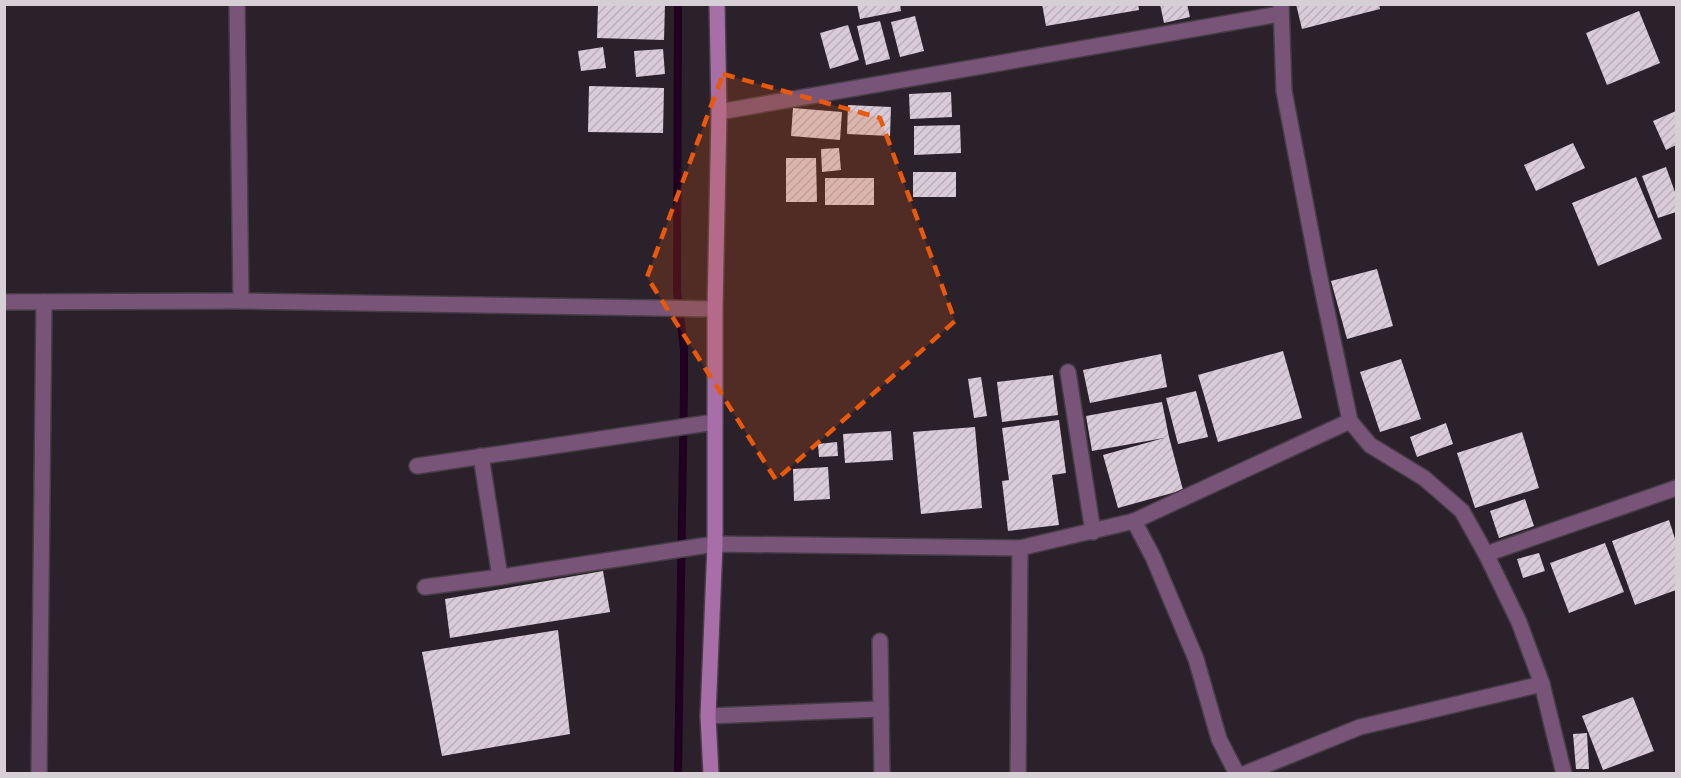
<svg xmlns="http://www.w3.org/2000/svg" width="1681" height="778" font-family="Raleway,sans-serif">
<defs>
<pattern id="building-hatch" width="6" height="6" patternUnits="userSpaceOnUse" patternTransform="scale(1.5)"><rect width="6" height="6" fill="#d9cbd8"/><path d="M-1 1l2-2M0 6l6-6M5 7l2-2" fill="none" stroke="#baafba"/></pattern>
</defs>
<rect width="100%" height="100%" fill="#2b212b"/>
<g fill="none" stroke-linecap="round" stroke-linejoin="round">
<polyline stroke="#200021" stroke-width="8" points="678,774 684,388 684,349 677,291 678,4"/>
</g>
<g fill="url(#building-hatch)">
<polygon points="598,4 665,4 664,40 597,38"/>
<polygon points="857,4 900,4 901,11 860,19"/>
<polygon points="1042,4 1138,4 1139,10 1046,26"/>
<polygon points="1160,4 1187,4 1190,17 1164,23"/>
<polygon points="1296,4 1379,4 1380,9 1302,29"/>
<polygon points="1639,11 1660,63 1607,85 1586,33"/>
<polygon points="915,16 924,51 900,57 891,22"/>
<polygon points="880,21 890,59 866,65 857,26"/>
<polygon points="848,25 859,60 830,69 820,33"/>
<polygon points="603,47 606,68 581,71 578,51"/>
<polygon points="663,49 665,74 636,77 634,51"/>
<polygon points="589,86 664,88 663,133 588,132"/>
<polygon points="951,92 952,117 910,119 909,94"/>
<polygon points="848,105 891,107 890,136 847,134"/>
<polygon points="793,108 842,112 840,140 791,136"/>
<polygon points="1676,111 1676,145 1666,150 1653,121"/>
<polygon points="960,125 961,153 914,155 914,126"/>
<polygon points="1573,143 1585,168 1536,191 1524,165"/>
<polygon points="839,148 841,170 822,172 821,149"/>
<polygon points="786,158 816,158 817,202 786,202"/>
<polygon points="1666,167 1676,195 1676,212 1658,218 1642,176"/>
<rect x="913" y="172" width="43" height="25"/>
<polygon points="1636,177 1662,239 1598,266 1572,203"/>
<rect x="825" y="178" width="49" height="27"/>
<polygon points="1377,269 1393,326 1347,339 1331,281"/>
<polygon points="1283,351 1302,418 1218,442 1198,375"/>
<polygon points="1161,354 1167,387 1090,403 1083,370"/>
<polygon points="1401,359 1421,419 1380,432 1360,372"/>
<polygon points="1053,375 1058,415 1002,422 997,382"/>
<polygon points="981,377 987,416 974,418 968,379"/>
<polygon points="1196,391 1208,437 1178,444 1166,398"/>
<polygon points="1162,402 1169,437 1183,490 1118,508 1103,455 1164,438 1092,451 1086,416"/>
<polygon points="1059,420 1066,473 1052,475 1059,525 1008,531 1002,481 1009,480 1002,428"/>
<polygon points="1446,423 1453,444 1417,457 1410,437"/>
<polygon points="975,427 982,508 921,514 913,432"/>
<polygon points="891,431 893,460 845,463 843,434"/>
<polygon points="1522,432 1539,488 1475,508 1457,453"/>
<polygon points="837,442 838,456 819,457 818,444"/>
<polygon points="828,467 830,499 794,501 793,469"/>
<polygon points="1525,499 1534,526 1499,538 1490,511"/>
<polygon points="1669,520 1676,542 1676,590 1635,605 1612,541"/>
<polygon points="1605,543 1624,592 1569,613 1550,563"/>
<polygon points="1539,553 1545,571 1523,578 1517,559"/>
<polygon points="603,571 610,612 450,638 445,599"/>
<polygon points="558,630 570,734 442,756 422,652"/>
<polygon points="1633,697 1654,751 1603,770 1582,716"/>
<polygon points="1587,733 1589,769 1576,769 1573,734"/>
</g>
<g fill="none" stroke-linecap="round" stroke-linejoin="round">
<defs>
<g id="street">
<polyline points="237,4 241,301"/>
<polyline points="1281,4 1284,91 1318,269 1350,421 1370,445 1424,478 1462,511 1486,554 1519,622 1542,684 1564,774"/>
<polyline points="719,112 1280,14"/>
<polyline points="4,302 241,301 715,309"/>
<polyline points="1068,372 1093,532"/>
<polyline points="481,456 500,577 715,544 1020,548 1134,521 1350,421"/>
<polyline points="417,466 715,422"/>
<polyline points="1134,521 1153,557 1196,659 1219,739 1237,774"/>
<polyline points="1486,554 1676,488"/>
<polyline points="425,587 500,577"/>
<polyline points="880,641 882,774"/>
<polyline points="708,716 881,709"/>
<polyline points="39,774 44,302"/>
<polyline points="1018,774 1020,548"/>
<polyline points="1244,774 1360,727 1542,684"/>
</g>
<polyline id="secondary" points="711,774 708,716 715,544 715,309 719,112 717,4"/>
</defs>
<use href="#street" stroke="#463d46" stroke-width="18"/>
<use href="#secondary" stroke="#463d46" stroke-width="18"/>
<use href="#street" stroke="#785478" stroke-width="15"/>
<use href="#secondary" stroke="#a86ea8" stroke-width="15"/>
</g>
<path fill="#e8590c" fill-opacity="0.2" stroke="#e8590c" stroke-width="4.5" stroke-dasharray="12 8" stroke-linejoin="round" d="M723 74 880 118 955 321 776 480 647 277Z"/>
<rect width="1681" height="778" fill="none" stroke="#d6cfd6" stroke-width="12"/>
</svg>
